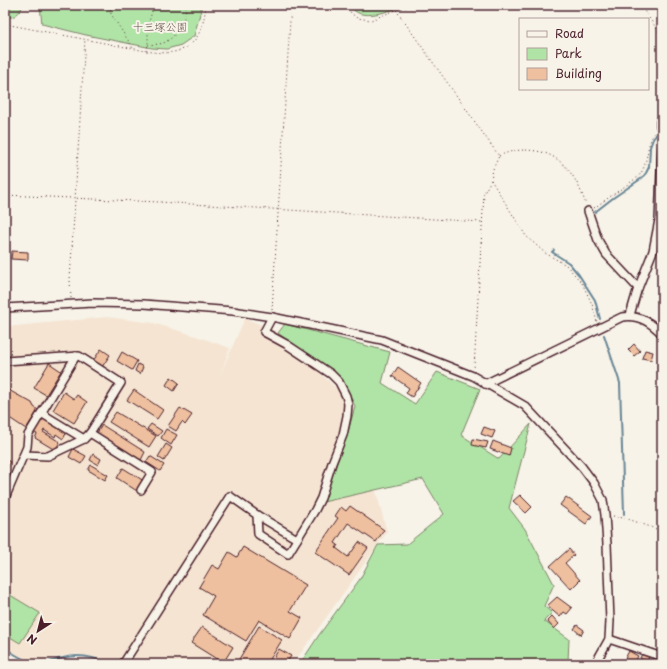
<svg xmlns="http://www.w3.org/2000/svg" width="667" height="669" font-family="'Playpen Sans','Klee One',sans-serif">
<rect width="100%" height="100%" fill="#f7f3e8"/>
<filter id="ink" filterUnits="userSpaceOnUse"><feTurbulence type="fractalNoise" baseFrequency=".025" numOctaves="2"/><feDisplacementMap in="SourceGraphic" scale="8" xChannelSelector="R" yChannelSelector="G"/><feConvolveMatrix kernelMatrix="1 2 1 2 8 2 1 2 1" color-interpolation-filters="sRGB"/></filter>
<g filter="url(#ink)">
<polygon fill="#f5e4d2" points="107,317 153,323 193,335 230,348 220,375 245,318 275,331 352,403 387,532 293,664 128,664 121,659 111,662 77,654 43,660 23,659 5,647 5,327"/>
<g fill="#b0e4a6" stroke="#7d8268">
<path d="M5 5H23C20 13 14 19 5 17Z"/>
<polygon points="40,5 201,5 201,10 194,36 181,45 167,49 152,48 86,35 42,24"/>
<path d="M350 5H406C391 10 359 24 350 5Z"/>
<polygon points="285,324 390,352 382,383 415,404 437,372 480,389 461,435 499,459 531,424 509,508 525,529 554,584 544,606 552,613 544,621 569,639 568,661 566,664 300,664 319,635 360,579 378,545 407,544 444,514 423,479 323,502 348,432 355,406 343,382 278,333"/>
<polygon points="5,592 40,613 20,643 5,634"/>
</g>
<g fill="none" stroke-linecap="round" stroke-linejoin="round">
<g stroke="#688595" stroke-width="2">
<polyline points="595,212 613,198 642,178 646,173 649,167 650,147 653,139 660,130"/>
<polyline points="554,250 552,252 569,263 579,275 595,300 600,319"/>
<polyline points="604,335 620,383 624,514"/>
<path d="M5 648C15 655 27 663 39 664 48 664 54 660 63 658 78 654 94 657 108 664"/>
</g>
</g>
<g fill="#efc09f" stroke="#4a1f2b">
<polygon points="12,251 28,252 28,260 11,259"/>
<polygon points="634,344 640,351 634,356 628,350"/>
<polygon points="101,349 110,355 102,367 93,361"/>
<polygon points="645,350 653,352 651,360 642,358"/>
<polygon points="122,352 137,361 132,370 117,361"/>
<polygon points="49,363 61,371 46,395 34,388"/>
<polygon points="138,364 143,367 140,374 135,371"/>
<polygon points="398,367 421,383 412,397 406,393 409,388 392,376"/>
<polygon points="171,377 179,383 174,391 166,385"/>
<polygon points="5,388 32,403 34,407 38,410 26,429 5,415"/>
<polygon points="134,390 163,410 157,419 127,400"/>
<polygon points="64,392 74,399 77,395 87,402 74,423 53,410"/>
<polygon points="180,408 192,415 185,425 182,422 176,431 168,426"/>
<polygon points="116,412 156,436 149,447 109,422"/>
<polygon points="43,417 67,432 63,439 56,434 55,437 44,430 43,432 60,442 55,450 35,438 37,434 33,432"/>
<polygon points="151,424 162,431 158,436 147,429"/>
<polygon points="102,425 145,452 141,460 97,433"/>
<polygon points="484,427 495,431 492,438 481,434"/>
<polygon points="166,429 177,435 171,445 161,438"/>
<polygon points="473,439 488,442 486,448 472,445"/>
<polygon points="493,441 511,448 509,456 490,449"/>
<polygon points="166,444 172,448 164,461 158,457"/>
<polygon points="73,449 86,456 81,464 69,457"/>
<polygon points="93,454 101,459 98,465 90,460"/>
<polygon points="150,456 164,465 160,471 146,462"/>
<polygon points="5,459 10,462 5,469"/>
<polygon points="91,465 108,475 105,480 88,470"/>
<polygon points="123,468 144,481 137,491 117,478"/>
<polygon points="520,495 532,507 526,513 513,501"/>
<polygon points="566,497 592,516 586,524 560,505"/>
<polygon points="350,506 384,530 376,542 348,523 335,543 338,545 336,548 348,557 359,542 368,548 349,575 315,552 338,518 335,516 341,507 346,511"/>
<polygon points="243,547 306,585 290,611 302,618 290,639 259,620 246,641 203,615 214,596 199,587 212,565 219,569 229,552 237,557"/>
<polygon points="569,549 574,555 565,563 580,580 571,589 550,566"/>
<polygon points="557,597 572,608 567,614 564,612 560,617 547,606"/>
<polygon points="552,616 559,624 554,629 547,621"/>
<polygon points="577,625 584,630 581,635 574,629"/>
<polygon points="259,626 282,640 267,664 236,664"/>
<polygon points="202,627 233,647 223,663 191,643"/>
<polygon points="279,649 291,656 286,664 270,664"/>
<polygon points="629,651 638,656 634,664 622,664"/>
<polygon points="642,654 649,657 647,662 640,658"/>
</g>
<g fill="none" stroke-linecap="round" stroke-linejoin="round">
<defs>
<g id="minor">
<polyline points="662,118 660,122 660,126 662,127"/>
<polyline points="588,211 598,240 606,254 638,288"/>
<polyline points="5,308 93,303 144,304 233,311 272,317 382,340 473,376 525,406 582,467 594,483 603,500 605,515 607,544 610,621 609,639 595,664"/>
<polyline points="630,315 637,291 653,251 659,220 662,149"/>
<polyline points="5,361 79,356 121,383 90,433 152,472 141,490"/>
<path d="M485 384 622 317C638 314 651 322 662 334"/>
<polyline points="41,413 84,439"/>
<polyline points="24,455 48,456 84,439 90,433"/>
<polyline points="5,498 27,447 28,435 76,356"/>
<polyline points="257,515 297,539"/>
<polyline points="609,639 662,657"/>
<polyline points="123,664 230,496 257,515 258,534 288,554 315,510 321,498 332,463 343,435 347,416 348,404 346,396 339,382 331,374 286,344 264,332 272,317"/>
</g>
</defs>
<use href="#minor" stroke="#4a1f2b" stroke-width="10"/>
<g stroke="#4a1f2b" stroke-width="1" stroke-dasharray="1 3" stroke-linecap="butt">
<polyline points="110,5 111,14 133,48"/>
<polyline points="346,5 351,13 357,18 371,20 396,10 414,5"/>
<polyline points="640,5 662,36"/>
<polyline points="155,7 160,8 166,5"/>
<polyline points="396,10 499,156 493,169 491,180 484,193 474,369"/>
<path d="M5 24 146 51C186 58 202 44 206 5"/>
<path d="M148 45C154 44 162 45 167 41 179 34 186 18 186 5"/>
<polyline points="146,51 148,45 148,25 154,5"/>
<path d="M499 156C512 150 522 149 536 151 564 155 578 180 586 205"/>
<polyline points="491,180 526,236 545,253 566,265 582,283 592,304 597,322"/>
<polyline points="5,195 159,202 482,222"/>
<path d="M594 208 638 177C650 163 644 148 655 132"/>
<polyline points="71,298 70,280 85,39"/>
<polyline points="272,310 291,5"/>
<polyline points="613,516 628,519 662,531"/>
</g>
<use href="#minor" stroke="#f7f3e8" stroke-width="7"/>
</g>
</g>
<g text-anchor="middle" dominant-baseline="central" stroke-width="4" stroke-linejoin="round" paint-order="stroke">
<g font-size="11" fill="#64504a" stroke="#f7f3e8">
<text x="160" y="26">十三塚公園</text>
</g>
</g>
<rect width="667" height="669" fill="none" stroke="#f7f3e8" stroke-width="20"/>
<rect x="10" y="10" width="647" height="649" fill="none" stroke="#4a1f2b" stroke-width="1.5" filter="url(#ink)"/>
<rect x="519" y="18" width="130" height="72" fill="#f7f3e8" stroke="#b29e9c"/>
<rect x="527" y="31" width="20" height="6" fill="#f7f3e8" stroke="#b29e9c"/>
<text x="555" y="38" font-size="12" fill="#4a1f2b">Road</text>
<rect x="527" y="48" width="20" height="12" fill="#b0e4a6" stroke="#b29e9c"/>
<text x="555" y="58" font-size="12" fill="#4a1f2b">Park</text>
<rect x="527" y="68" width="20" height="12" fill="#efc09f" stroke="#b29e9c"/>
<text x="555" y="78" font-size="12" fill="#4a1f2b">Building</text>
<g transform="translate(38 631) rotate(216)" stroke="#f7f3e8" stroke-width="3" paint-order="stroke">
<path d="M0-3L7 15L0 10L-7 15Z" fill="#4a1f2b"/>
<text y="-6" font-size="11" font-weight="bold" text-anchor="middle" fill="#4a1f2b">N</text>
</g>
</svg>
